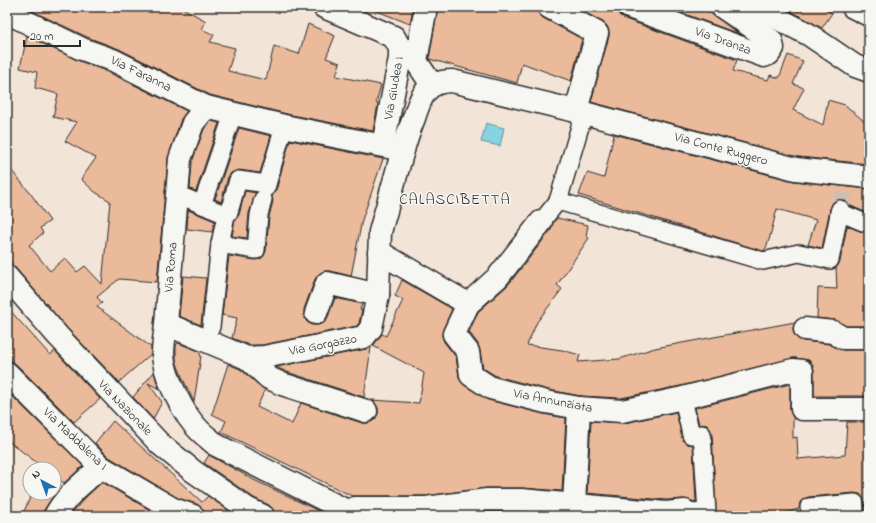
<svg xmlns="http://www.w3.org/2000/svg" width="876" height="523" font-family="'Indie Flower',sans-serif">
<rect width="100%" height="100%" fill="#f3e4d8"/>
<filter id="ink" filterUnits="userSpaceOnUse"><feTurbulence type="fractalNoise" baseFrequency=".025" numOctaves="2"/><feDisplacementMap in="SourceGraphic" scale="8" xChannelSelector="R" yChannelSelector="G"/><feConvolveMatrix kernelMatrix="1 2 1 2 8 2 1 2 1" color-interpolation-filters="sRGB"/></filter>
<g filter="url(#ink)">
<polygon fill="#86d3e4" stroke="#62909a" points="486,123 504,128 500,146 481,142"/>
<g fill="#ebba9b" stroke="#2b2b2b">
<polygon points="32,7 181,7 206,21 202,29 214,35 210,42 235,48 228,71 266,80 274,46 299,54 308,24 335,36 326,58 340,63 336,76 381,85 376,103 378,104 373,131 287,114 210,95 119,49 87,37 32,11"/>
<polygon points="369,7 413,7 410,24 369,8"/>
<polygon points="438,7 537,7 538,13 543,18 582,39 571,81 522,63 517,83 429,59"/>
<polygon points="575,7 617,7 619,15 625,19 737,60 733,71 768,80 770,75 779,78 788,55 803,61 793,84 804,88 793,110 823,125 828,100 845,105 864,121 869,124 869,164 798,157 591,102 609,36 609,31 607,26 603,22"/>
<polygon points="666,7 702,7 739,34"/>
<polygon points="783,7 821,7 832,13 822,28"/>
<polygon points="27,36 77,60 108,72 187,111 181,119 168,158 157,282 119,279 97,297 102,303 97,307 151,347 151,354 119,382 67,328 7,258 7,165 31,194 50,221 40,228 43,233 29,245 50,271 65,258 77,272 85,266 102,284 110,201 95,192 81,179 96,158 65,141 77,122 53,117 58,94 35,88 37,72 20,68"/>
<polygon points="211,121 219,123 196,191 190,189 192,162 204,129"/>
<polygon points="239,128 271,136 260,173 239,170 231,173 228,177 221,202 215,199"/>
<polygon points="614,134 793,181 869,189 869,214 849,205 846,201 842,199 837,199 833,202 830,209 822,248 808,245 816,220 777,209 769,240 765,250 763,251 579,195 587,173 604,178"/>
<polygon points="290,140 383,159 362,220 351,276 330,271 324,271 319,274 315,279 304,309 304,315 306,321 311,325 318,325 324,323 328,317 335,298 362,304 360,310 362,310 359,323 357,326 262,345 249,345 232,338 237,318 222,315 229,256 255,260 260,259 264,256 266,251 269,217 273,201 272,196 276,191"/>
<polygon points="245,191 256,193 249,213 247,238 232,236 235,220 239,215"/>
<polygon points="188,210 215,221 212,232 187,229"/>
<polygon points="557,218 588,225 586,236 589,238 557,285 562,289 537,322 527,345 562,350 580,355 578,362 619,359 655,348 795,322 793,328 794,334 798,339 803,341 829,344 843,350 869,350 869,396 814,396 814,371 813,365 809,360 794,358 680,386 621,398 581,396 549,390 496,376 483,368 480,350 478,344 469,332 478,312 508,285 551,230 553,223"/>
<polygon points="847,226 860,231 865,232 869,230 869,326 846,326 835,320 817,318 818,288 837,289 836,268 840,262"/>
<polygon points="183,276 206,278 201,325 179,316"/>
<polygon points="402,280 452,309 443,329 442,336 444,342 456,357 459,377 461,382 464,385 488,400 543,414 566,418 562,491 522,488 487,488 425,496 352,496 221,432 226,421 212,414 228,364 240,369 265,390 257,407 292,424 301,403 362,423 368,423 374,420 378,414 378,408 375,403 371,400 419,403 424,373 373,346 382,334 386,336 403,300 395,296"/>
<polygon points="7,307 50,355 55,351 100,399 74,422 16,364 11,361 7,361"/>
<polygon points="178,343 199,351 201,356 194,402 183,379 176,361 176,345"/>
<polygon points="371,347 364,397 287,372 276,367 366,349"/>
<polygon points="154,372 159,389 148,383 162,402 153,419 133,397"/>
<polygon points="790,384 790,409 793,417 793,438 797,437 798,459 845,455 847,422 869,422 869,516 866,516 863,498 860,494 854,493 808,497 804,499 800,502 799,509 774,516 716,516 712,433 710,429 707,425 699,424 695,408"/>
<polygon points="7,391 83,466 64,483 54,476 54,469 45,469 7,440"/>
<polygon points="676,412 683,441 688,444 693,445 696,502 684,499 666,500 587,493 591,421 625,423"/>
<polygon points="113,421 202,502 208,496 236,516 213,516 205,513 202,508 197,504 178,498 109,457 95,443"/>
<polygon points="209,455 254,480 329,516 275,516 273,509 269,505 254,498 204,463"/>
<polygon points="102,482 160,516 69,516 84,499"/>
<polygon points="32,493 55,493 44,510 43,516 22,516"/>
<polygon points="488,512 520,512 559,516 461,516"/>
</g>
<g fill="none" stroke-linecap="round" stroke-linejoin="round">
<polyline stroke="#cbbfb5" stroke-width="17" stroke-dasharray="17 8" stroke-linecap="butt" points="840,209 844,189"/>
<defs>
<g id="pedestrian">
<polyline points="266,188 284,126"/>
<polyline points="177,194 226,215 229,212 238,180 267,184"/>
<polyline points="558,201 763,261 799,253 830,260 840,209"/>
<polyline points="202,205 233,114"/>
<polyline points="839,212 863,222"/>
<polyline points="226,215 220,244 256,250 259,215 263,199"/>
<polyline points="541,222 558,201 584,113"/>
<polyline points="211,327 220,244"/>
<polyline points="683,398 691,435 702,434 707,513 685,511"/>
<polyline points="809,507 855,503 856,516"/>
</g>
<g id="minor">
<polyline points="426,7 416,61 432,85"/>
<polyline points="755,7 808,34 855,66 869,71"/>
<polyline points="853,7 869,15"/>
<polyline points="10,14 82,49 113,60 206,107"/>
<polyline points="379,252 468,304 454,334 468,352 471,375 491,388 546,402 579,408 622,411 683,398 793,370 802,371 802,409 869,409"/>
<polyline points="468,304 498,277 541,222"/>
<polyline points="316,313 327,283 378,295"/>
<polyline points="166,324 247,358 269,378 282,384 366,411"/>
<polyline points="805,329 833,332 843,338 869,338"/>
<polyline points="247,358 264,357 364,337 371,328 378,295 380,232 403,150"/>
<polyline points="574,505 579,408"/>
<polyline points="355,508 426,508 487,500 521,500 666,513 685,511"/>
<path d="M55 516C65 496 84 482 101 467"/>
</g>
<g id="tertiary">
<polyline points="324,7 394,37 400,48 400,58 383,145"/>
<polyline points="549,7 597,33 576,111"/>
<polyline points="629,7 764,56 769,54 773,48 771,40 722,7"/>
<polyline points="7,373 101,467 173,509 193,516"/>
<path d="M349 516 345 510 216 445C211 440 205 436 200 431 184 416 164 376 163 354 163 344 165 334 166 324L180 159 193 123 206 107 284 126 403 150C406 139 410 128 414 118 421 96 426 81 452 81L584 113 796 169 869 177"/>
</g>
<polyline id="secondary" points="7,277 58,336 160,444 193,471 248,509 263,516"/>
</defs>
<use href="#pedestrian" stroke="#2b2b2b" stroke-width="20"/>
<use href="#minor" stroke="#2b2b2b" stroke-width="25"/>
<use href="#tertiary" stroke="#2b2b2b" stroke-width="25"/>
<use href="#secondary" stroke="#2b2b2b" stroke-width="25"/>
<use href="#pedestrian" stroke="#f6f6f2" stroke-width="17"/>
<use href="#minor" stroke="#f6f6f2" stroke-width="22"/>
<use href="#tertiary" stroke="#f6f6f2" stroke-width="22"/>
<use href="#secondary" stroke="#f6f6f2" stroke-width="22"/>
</g>
</g>
<g text-anchor="middle" dominant-baseline="central" stroke-width="3" stroke-linejoin="round" paint-order="stroke">
<g font-size="13" fill="#2b2b2b" stroke="#f6f6f2">
<text transform="translate(723 41) rotate(20)">Via Dranza</text>
<text transform="translate(141 74) rotate(26)">Via Faranna</text>
<text transform="translate(394 88) rotate(-80)">Via Giudea I</text>
<text transform="translate(721 149) rotate(15)">Via Conte Ruggero</text>
<text transform="translate(171 267) rotate(-85)">Via Roma</text>
<text transform="translate(323 345) rotate(-11)">Via Gorgazzo</text>
<text transform="translate(553 401) rotate(11)">Via Annunziata</text>
<text transform="translate(125 408) rotate(46)">Via Nazionale</text>
<text transform="translate(75 439) rotate(44)">Via Maddalena I</text>
</g>
<g font-size="15" letter-spacing="1" fill="#2b2b2b" stroke="#f6f6f2">
<text x="455" y="200">CALASCIBETTA</text>
</g>
</g>
<rect width="876" height="523" fill="none" stroke="#f6f6f2" stroke-width="24"/>
<rect x="12" y="12" width="852" height="499" fill="none" stroke="#2b2b2b" stroke-width="1.5" filter="url(#ink)"/>
<g transform="translate(42 481) rotate(319)"><circle r="19" fill="#f6f6f2" stroke="#a5a5a2"/>
<path d="M0-3L7 15L0 10L-7 15Z" fill="#1f6fb2"/>
<text y="-6" font-size="11" font-weight="bold" text-anchor="middle" fill="#2b2b2b">N</text>
</g>
<path d="M24 40v6h56v-6" fill="none" stroke="#2b2b2b" stroke-width="2"/>
<text x="30" y="40" font-size="12" fill="#2b2b2b" stroke="#f6f6f2" stroke-width="3" paint-order="stroke">20 m</text>
</svg>
